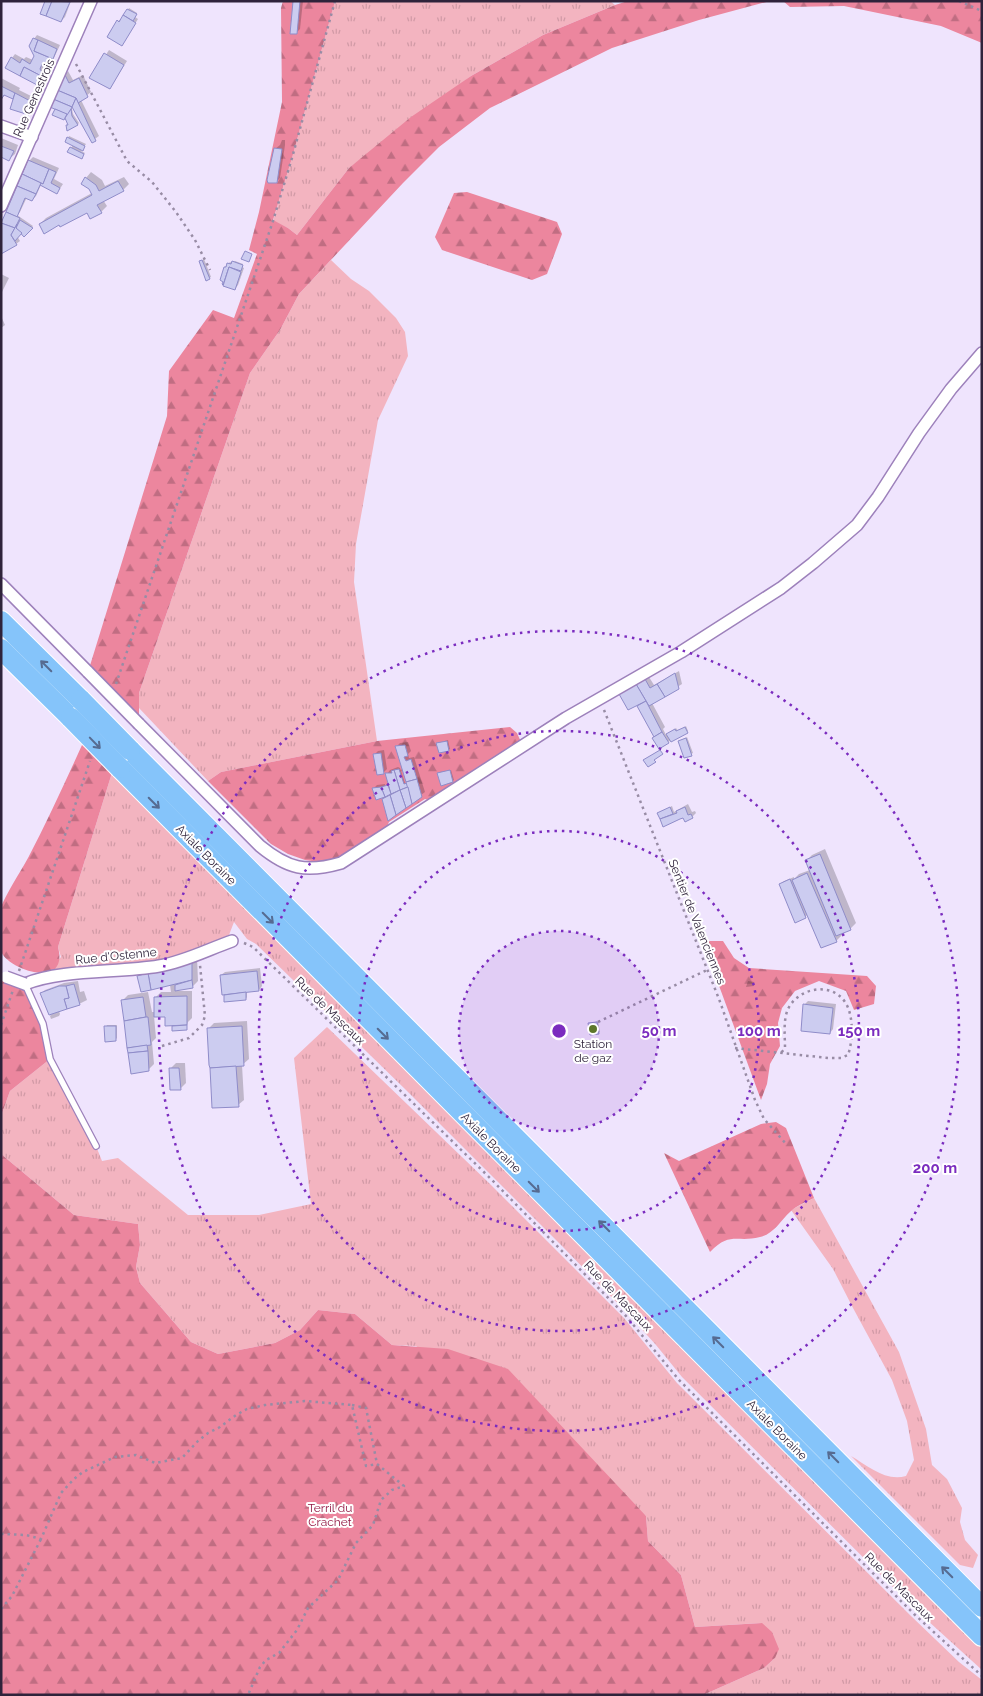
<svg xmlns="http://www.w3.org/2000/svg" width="983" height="1696" font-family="Raleway,sans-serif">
<defs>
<pattern id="grass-tufts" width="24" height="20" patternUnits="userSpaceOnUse" patternTransform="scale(1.25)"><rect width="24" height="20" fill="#f3b4c0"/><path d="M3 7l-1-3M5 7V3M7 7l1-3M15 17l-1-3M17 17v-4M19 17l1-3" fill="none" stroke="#d19aa6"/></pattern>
<pattern id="forest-firs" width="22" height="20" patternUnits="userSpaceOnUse" patternTransform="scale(1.25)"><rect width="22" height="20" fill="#ec869e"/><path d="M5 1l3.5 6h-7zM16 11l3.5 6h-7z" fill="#c06d82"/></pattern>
</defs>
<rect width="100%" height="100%" fill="#efe4fd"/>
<g fill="url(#grass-tufts)">
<polygon points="335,1 610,1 615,5 543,35 471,76 349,168 297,235 288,228 273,221 292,158"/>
<polygon points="331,260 351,279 369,291 396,318 405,332 408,356 378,420 356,544 354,582 377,741 221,772 208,781 139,708 139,693 250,373 280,330 299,294"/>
<polygon points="115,763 982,1636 982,1670 916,1610 682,1377 656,1345 628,1314 562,1246 406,1090 256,944 247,939 234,922 229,935 198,949 181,960 45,974 61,957 58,947"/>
<polygon points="327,1027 489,1183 624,1318 677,1383 911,1616 959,1662 982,1680 982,1695 703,1695 764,1668 775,1658 761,1623 695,1627 681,1575 648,1541 646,1516 416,1346 392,1345 355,1314 318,1310 300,1330 275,1343 218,1354 191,1342 140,1283 136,1267 140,1245 138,1224 74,1215 1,1154 1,1116 10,1091 50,1059 96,1146 102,1161 118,1158 188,1215 259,1215 311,1204 294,1058"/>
<path d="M814 1198 899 1352 926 1429 932 1465 947 1479 962 1508 960 1522 965 1540 978 1555 973 1568 960 1565 851 1456C868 1466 886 1482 906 1476L914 1460 907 1421 892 1380 853 1308 833 1269 791 1210Z"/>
</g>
<g fill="url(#forest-firs)">
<polygon points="283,1 335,1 292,158 273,220 288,228 297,235 349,168 411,117 471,76 543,35 615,5 628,1 770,1 699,20 612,48 490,108 439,147 403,183 299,294 280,330 250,373 139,693 139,724 88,672 167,416 169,371 213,310 234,318 257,254 249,250 259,212 282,102 281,8"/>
<polygon points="783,1 982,1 982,43 941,26 844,6 790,7"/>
<polygon points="467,192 557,222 562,234 547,274 532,280 442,250 435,237 454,193"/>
<polygon points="510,727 517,733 521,742 431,801 425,799 389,822 385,832 336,861 325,863 305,860 288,854 271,844 208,781 221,772 377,741"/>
<path d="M87 734 115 763 58 947C70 992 3 968 1 950 0 938 0 921 1 908 3 899 22 869 28 858 49 818 68 776 87 734Z"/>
<polygon points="709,941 723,941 734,958 749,968 867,976 876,986 874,1004 854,1010 846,991 819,981 795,991 782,1008 778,1023 780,1046 770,1064 767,1084 761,1100 707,953"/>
<polygon points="1,978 25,984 43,1024 50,1059 10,1091 1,1116"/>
<path d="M776 1122 786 1128 814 1198C806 1202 796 1206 790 1212 781 1220 774 1234 760 1237 737 1243 730 1231 710 1252L664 1153 679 1161 761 1124Z"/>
<polygon points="1,1154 74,1215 138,1224 140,1245 136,1267 140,1283 191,1342 218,1354 275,1343 300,1330 318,1310 355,1314 392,1345 448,1349 508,1369 646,1516 648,1541 681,1575 695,1627 762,1623 772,1632 779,1649 775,1658 764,1668 703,1695 1,1695"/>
</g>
<g fill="#0003">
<polygon points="46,1 71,1 65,17 61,21"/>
<polygon points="294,1 303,1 300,29 296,33"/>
<polygon points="129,8 137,13 135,17 138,19 122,45 118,21 123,18"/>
<polygon points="37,35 60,45 52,62 49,65 44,63 43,65 48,74 42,84 12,58 15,54 24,59 26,57 33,60 36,56 34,39"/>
<polygon points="109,50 127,61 110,88 91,78"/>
<polygon points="68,71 73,80 83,75 91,92 81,100 99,136 92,141 71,104 73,114 79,123 78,124 68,129 69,124 65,117 54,114 65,74"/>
<polygon points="1,78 20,88 19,90 37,99 32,109 29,113 15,98 6,94 1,99"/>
<polygon points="69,136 86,144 81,151 85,153 83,156 71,148 73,145 68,138"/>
<polygon points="1,138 18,145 15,154 9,159 1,156"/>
<polygon points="282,140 285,140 285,145 280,178 276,182 275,149 280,145"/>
<polygon points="33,157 59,168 54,179 63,184 57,193 41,185 36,196 32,200 27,197 20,212 17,215 33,226 25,235 22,231 17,236 20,241 16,244 1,225 29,161"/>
<polygon points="91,172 102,180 105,186 124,177 129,184 123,190 103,200 107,206 101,212 91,218 88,211 59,223 40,224 46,218 92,193 86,178"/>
<polygon points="204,259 211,277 207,279 202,260"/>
<polygon points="235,261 243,264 242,267 244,268 238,285 235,289 226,281 221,280 225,267 230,262 232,263"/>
<polygon points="1,274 9,278 1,294"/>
<polygon points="1,316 5,325 1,328"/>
<polygon points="679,671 682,684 652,703 665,727 663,729 666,735 676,728 678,731 686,726 688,731 668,742 655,737 637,704 624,690 649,677 654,685"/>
<polygon points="687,737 693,753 691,754 679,741"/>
<polygon points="448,740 450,749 448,750 438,743"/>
<polygon points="408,742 411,751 408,754 409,758 414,757 425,792 389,819 383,797 374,788 377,785 385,784 385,786 390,784 387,774 390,770 398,767 400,768 405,783 408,783 397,746 400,743"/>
<polygon points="461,745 463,747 459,751 457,749"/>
<polygon points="384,750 387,769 384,772 375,754 378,751"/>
<polygon points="451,770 454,780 452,781 440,772"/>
<polygon points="688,804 692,812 695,811 696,813 692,817 684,816 664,825 658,813 672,806 674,812"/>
<polygon points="825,849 856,923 850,929 841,932 842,935 836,941 808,914 805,917 780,884 784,881 794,877 794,879 799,874 810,870 806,861 812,855"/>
<polygon points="197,957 198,981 192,987 176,990 176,991 192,991 192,1018 188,1022 186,1029 173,1026 175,1024 167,1015 154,1016 156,1038 152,1042 154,1064 148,1070 122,1001 128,995 148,992 152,1012 155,1012 155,998 161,992 171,992 170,985 138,976 144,970"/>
<polygon points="260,968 262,986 259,990 247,991 247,997 246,999 225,995 227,993 221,975 225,972"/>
<polygon points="78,981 80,992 84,991 87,1000 79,1004 59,1011 60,1014 59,1016 51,1019 50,1016 53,1012 42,993 45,990 64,983"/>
<polygon points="748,981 754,982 754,986 746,987"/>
<polygon points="808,1001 836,1004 833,1029 830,1033 804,1005"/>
<polygon points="247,1021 249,1059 242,1065 244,1100 238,1105 208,1029 214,1023"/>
<polygon points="598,1021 600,1032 598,1033 589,1024"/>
<polygon points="107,1025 117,1025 117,1038 115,1040 106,1027"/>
<polygon points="176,1063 185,1063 186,1083 180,1089 170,1069"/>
</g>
<g fill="#ccccf0" stroke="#8f8cc9">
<polygon points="45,1 52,1 46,16 40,14"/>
<polygon points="52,1 70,2 61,22 46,16"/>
<polygon points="293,1 300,1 297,34 290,34"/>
<polygon points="127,9 137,14 133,21 123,15"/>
<polygon points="123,15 136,23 122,46 107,37 117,20 119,22"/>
<polygon points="33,38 38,40 34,51 53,59 49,67 42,64 40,69 45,78 24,67 20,76 5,68 11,57 20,63 22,59 30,64 34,56 29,46"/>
<polygon points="38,40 57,49 53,59 34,51"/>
<polygon points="104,53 124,65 110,89 89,78"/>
<polygon points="24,67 45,78 42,85 39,86 20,76"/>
<polygon points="64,73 69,83 79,78 88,97 78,103 76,98 57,90"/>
<polygon points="1,86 15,93 13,99 4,95 1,100"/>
<polygon points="57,90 76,98 72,107 53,99"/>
<polygon points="15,93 34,103 29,115 10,109"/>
<polygon points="76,98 96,141 92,143 72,107"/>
<polygon points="53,99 72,107 68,115 50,107"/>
<polygon points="55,109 67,114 64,120 52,115"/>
<polygon points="71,109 72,116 78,125 67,131 66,125 68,125 65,118"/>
<polygon points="67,137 85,146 83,151 65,142"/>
<polygon points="1,146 14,151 9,161 1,157"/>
<polygon points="70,147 84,154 82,159 67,152"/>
<polygon points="274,148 282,149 277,183 268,183 267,180"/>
<polygon points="28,160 49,169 43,184 22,174"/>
<polygon points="49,169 56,172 51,183 60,188 57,194 40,185 41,183 43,184"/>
<polygon points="22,174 41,183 36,194 17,186"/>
<polygon points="85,177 96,185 99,191 118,181 124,191 97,205 102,213 90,219 87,213 60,227 59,225 44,234 39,224 92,195 89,189 81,184"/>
<polygon points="17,186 36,194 32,201 25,198 17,217 6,212"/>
<polygon points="6,212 20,218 15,228 1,223"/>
<polygon points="20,220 33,228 24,237 16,228"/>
<polygon points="1,223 15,228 11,235 17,245 1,254"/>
<polygon points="17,224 16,228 22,233 15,241 11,235"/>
<polygon points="245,251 252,254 249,262 241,259"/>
<polygon points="202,260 210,279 206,281 199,261"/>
<polygon points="232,261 243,265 241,271 229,267 223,285 222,284 223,282 220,280 224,267 226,267 227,263 231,264"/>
<polygon points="229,267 241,272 235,290 223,286"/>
<polygon points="675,673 679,689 665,697 657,684"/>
<polygon points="645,679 650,688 657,684 665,697 649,706 636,684"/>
<polygon points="636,684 646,701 628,710 619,694"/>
<polygon points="646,701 662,732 654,737 637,706"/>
<polygon points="685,727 688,733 671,742 666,734 675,729 676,731"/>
<polygon points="662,732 669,743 659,749 652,738"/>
<polygon points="686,738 692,756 684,758 678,741"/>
<polygon points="447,741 449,751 439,753 436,743"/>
<polygon points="405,745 408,756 404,757 406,761 411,759 417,779 406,782 395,746"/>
<polygon points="660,750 663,754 654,760 656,762 648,767 643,760"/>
<polygon points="381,753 384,774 377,775 373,754"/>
<polygon points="399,769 404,784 407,783 408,787 400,790 394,770"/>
<polygon points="394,770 400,790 391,794 385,773 392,773 391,771"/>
<polygon points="450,770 453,782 441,786 437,773"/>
<polygon points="417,779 422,797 412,804 406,782"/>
<polygon points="388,785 391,794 385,797 381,787"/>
<polygon points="381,787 385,797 376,800 372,788"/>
<polygon points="408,787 412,804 406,808 400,790"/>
<polygon points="400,790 406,808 396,815 390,795"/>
<polygon points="390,795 396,815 388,821 382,799"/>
<polygon points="670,807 673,814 660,819 657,813"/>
<polygon points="685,807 688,815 691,814 693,818 685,822 683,818 680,819 663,827 660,819 677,813 676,811"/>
<polygon points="820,854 851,930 836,936 805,860"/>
<polygon points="807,873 837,942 821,948 792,880"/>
<polygon points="790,879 806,918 795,923 779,884"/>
<polygon points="192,962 192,980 151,990 148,973"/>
<polygon points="257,971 259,991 222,995 220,975"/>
<polygon points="148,973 151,990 141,992 137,976"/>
<polygon points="192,980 193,988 175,991 175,985"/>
<polygon points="74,984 80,1005 67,1009 64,999 69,998 66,986"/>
<polygon points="59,986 66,986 69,998 64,999 67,1009 49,1015 40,993"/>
<polygon points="246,992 246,1000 224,1002 224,995"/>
<polygon points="187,996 187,1025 165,1026 165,1017 154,1017 154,997"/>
<polygon points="143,997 146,1017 124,1021 121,1000"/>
<polygon points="803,1004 833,1008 830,1034 801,1031"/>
<polygon points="146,1017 148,1017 151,1045 127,1048 124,1021"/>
<polygon points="597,1022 599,1034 590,1035 588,1023"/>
<polygon points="187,1025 187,1030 172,1031 172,1026"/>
<polygon points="104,1026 116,1026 116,1041 105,1042"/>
<polygon points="242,1026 244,1066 210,1068 209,1065 207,1028"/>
<polygon points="147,1045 148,1051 128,1053 127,1048"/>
<polygon points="148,1051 149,1071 131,1074 128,1053"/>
<polygon points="236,1066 239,1107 212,1108 210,1068"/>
<polygon points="169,1068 179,1068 181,1090 170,1090"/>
</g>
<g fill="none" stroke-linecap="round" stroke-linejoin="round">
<defs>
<polyline id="lane" points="25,984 43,1024 50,1059 96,1146"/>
<g id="street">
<polyline points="1,126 32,137"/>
<polyline points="1,206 91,1"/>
<polyline points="1,584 88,672"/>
<path d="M139 724 260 846C288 869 306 873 341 863L566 718 681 652 781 588 813 563 857 525 878 497 919 433 951 389 982 353"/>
<path d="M25 984C62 969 118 973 159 966 184 962 209 949 232 941"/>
</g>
<g id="highway">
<polyline points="1,621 81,700"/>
<polyline points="1,649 71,718"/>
<polyline points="130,750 982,1607"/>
<polyline points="120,768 982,1636"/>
</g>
</defs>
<use href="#lane" stroke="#9d81bb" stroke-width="8"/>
<use href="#street" stroke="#9d81bb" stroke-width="14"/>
<use href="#highway" stroke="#fff" stroke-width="22"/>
<g stroke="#988ca5" stroke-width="2.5" stroke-dasharray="2.5 4" stroke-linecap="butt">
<polyline points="959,1 982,11"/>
<polyline points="76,64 127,161 152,182 176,212 195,240 210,270"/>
<polyline points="116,684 273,221 292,158 335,1"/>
<polyline points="604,710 719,999 755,1100 764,1119 787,1145"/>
<polyline points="244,943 253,947 491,1179 626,1316 679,1380 914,1614 982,1676"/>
<polyline points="19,971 90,761"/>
<polyline points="598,1022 707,970"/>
<polyline points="1,1025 13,990"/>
<polyline points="162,1046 189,1038 202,1025 205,1016 200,965"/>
<path d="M735 1048 828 1058H841L848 1055C853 1041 854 1015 845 1002 831 981 798 988 788 1009 783 1020 785 1036 785 1048L781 1053"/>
<polyline points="352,1405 366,1408 377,1464"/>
<polyline points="1,1534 26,1535 41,1539 61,1493 74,1479 83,1472 115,1457 136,1455 155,1463 182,1458 198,1441 208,1433 220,1427 236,1415 247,1409 265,1405 305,1401 352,1405 366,1466 377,1464 404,1486 392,1490 381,1500 373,1525 356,1543 338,1580 308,1608 297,1630 279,1653 266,1660 260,1667 248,1695"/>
<polyline points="1,1609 12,1596 41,1539"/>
</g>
<use href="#lane" stroke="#fff" stroke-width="5.5"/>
<use href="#street" stroke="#fff" stroke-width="11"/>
<use href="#highway" stroke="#85c4fa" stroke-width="20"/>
<defs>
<g id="street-bridge">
<polyline points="88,672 139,724"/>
<polyline points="6,977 25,984"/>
</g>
<g id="highway-bridge">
<polyline points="81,700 130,750"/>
<polyline points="71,718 120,768"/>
</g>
</defs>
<use href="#street-bridge" stroke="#9d81bb" stroke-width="14" stroke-linecap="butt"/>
<use href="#highway-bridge" stroke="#fff" stroke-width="22" stroke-linecap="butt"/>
<use href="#street-bridge" stroke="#fff" stroke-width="11"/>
<use href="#highway-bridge" stroke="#85c4fa" stroke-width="20"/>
</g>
<defs><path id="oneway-shaft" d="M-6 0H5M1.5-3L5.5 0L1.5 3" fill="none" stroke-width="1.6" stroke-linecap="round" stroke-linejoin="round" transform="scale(1.25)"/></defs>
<g stroke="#566b91">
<use href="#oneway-shaft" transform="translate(46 666) rotate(-135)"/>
<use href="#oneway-shaft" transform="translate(95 743) rotate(46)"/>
<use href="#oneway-shaft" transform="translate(154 803) rotate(45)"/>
<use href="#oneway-shaft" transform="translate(268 918) rotate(45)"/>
<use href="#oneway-shaft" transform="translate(383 1034) rotate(45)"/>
<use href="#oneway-shaft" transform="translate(534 1187) rotate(45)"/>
<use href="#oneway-shaft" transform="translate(604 1226) rotate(-135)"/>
<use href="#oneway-shaft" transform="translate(718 1342) rotate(-135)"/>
<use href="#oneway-shaft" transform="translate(833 1457) rotate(-135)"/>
<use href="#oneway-shaft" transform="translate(947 1572) rotate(-135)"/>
</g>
<circle cx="559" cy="1031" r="100" fill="#7b2cbf" fill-opacity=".12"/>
<g fill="none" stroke="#7b2cbf" stroke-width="2.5" stroke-dasharray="2.5 5">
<circle cx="559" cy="1031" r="100"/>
<circle cx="559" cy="1031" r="200"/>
<circle cx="559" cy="1031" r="300"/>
<circle cx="559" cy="1031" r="400"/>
</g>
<circle fill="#5d772b" stroke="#fff" stroke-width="2" cx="593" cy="1029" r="5"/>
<g text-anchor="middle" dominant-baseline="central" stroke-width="4" stroke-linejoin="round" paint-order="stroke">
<g font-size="12" fill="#2f233b" stroke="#fff">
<text transform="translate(34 98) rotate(-66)">Rue Genestrois</text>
<text transform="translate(206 855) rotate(45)">Axiale Boraine</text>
<text transform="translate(697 922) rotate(68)">Sentier de Valenciennes</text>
<text transform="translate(116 956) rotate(-6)">Rue d'Ostenne</text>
<text transform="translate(330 1011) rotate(44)">Rue de Mascaux</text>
<text transform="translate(491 1143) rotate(45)">Axiale Boraine</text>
<text transform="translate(618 1296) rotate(46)">Rue de Mascaux</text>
<text transform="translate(777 1430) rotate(45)">Axiale Boraine</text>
<text transform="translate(899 1587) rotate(45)">Rue de Mascaux</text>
</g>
<g font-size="12" fill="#2f233b" stroke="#fff">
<text x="593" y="1044">Station<tspan x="593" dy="14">de gaz</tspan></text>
</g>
<g font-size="12" fill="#931945" stroke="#fff">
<text x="330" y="1508">Terril du<tspan x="330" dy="14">Crachet</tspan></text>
</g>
</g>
<circle cx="559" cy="1031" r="8" fill="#7b2cbf" stroke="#fff" stroke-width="2.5"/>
<g font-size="15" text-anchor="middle" font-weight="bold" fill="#7b2cbf" stroke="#fff" stroke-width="4" stroke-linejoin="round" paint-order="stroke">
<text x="659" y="1036">50 m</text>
<text x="759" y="1036">100 m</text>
<text x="859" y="1036">150 m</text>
<text x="935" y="1173">200 m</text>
</g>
<rect width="983" height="1696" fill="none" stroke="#2f233b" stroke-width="5"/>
</svg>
